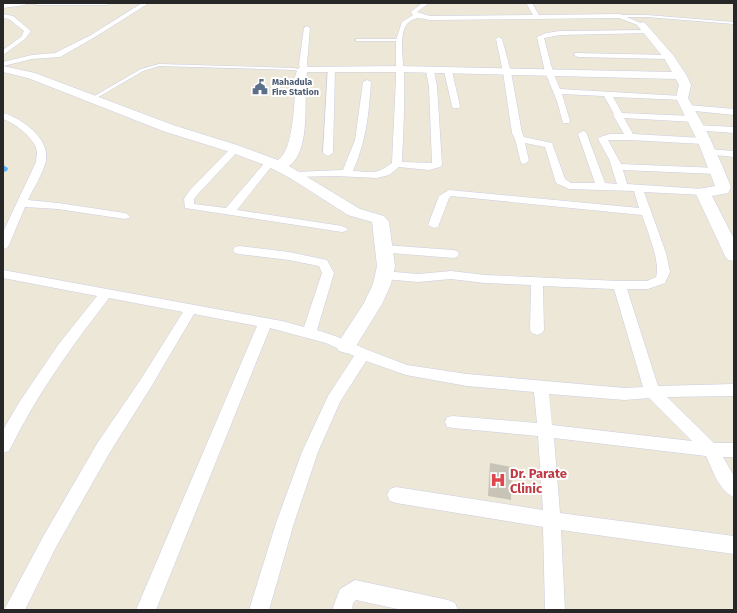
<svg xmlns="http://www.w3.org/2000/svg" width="737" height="613" font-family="'Fira Sans',sans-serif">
<rect width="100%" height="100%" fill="#ece7d7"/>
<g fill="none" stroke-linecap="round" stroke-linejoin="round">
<polygon fill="#60b3f8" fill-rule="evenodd" points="3,165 8,168 7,171 3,172"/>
</g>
<polygon fill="#c7c3b7" points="490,463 512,467 511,500 488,496"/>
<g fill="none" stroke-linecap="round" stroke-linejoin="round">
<defs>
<g id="lane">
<polygon points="619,15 647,15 734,22 734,24 647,17 620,17"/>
<polygon points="356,39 400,39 402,40 400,41 356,41"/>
<polygon points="159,64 294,68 304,71 302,72 294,70 159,66 143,71 95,99 91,98 141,69"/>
</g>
<g id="street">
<polygon points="11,3 28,3 25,5 3,8 3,4"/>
<polygon points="34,3 110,3 107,5 37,5"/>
<polygon points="142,3 149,3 95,37 60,57 32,59 3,66 3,62 32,55 55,53 91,35"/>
<path d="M422 3H429L417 12 430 16 533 15 526 3H532L539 15 620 14 645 25 640 26 619 18 430 20C422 18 414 16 407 24 398 35 404 64 404 78 405 106 403 134 402 162L432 163 429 86 426 71 430 69 434 71 437 86 442 165 440 167 429 170 399 167 389 175 377 178 337 176 291 177 290 175 291 173 295 172 343 170 355 140 363 82 367 80 371 82C369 113 366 142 353 171 372 172 376 175 392 163L396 77V40L402 22 413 15 411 12 412 11Z"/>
<polygon points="3,14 13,16 31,31 25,39 3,55 3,50 21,37 24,31 9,19 3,18"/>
<polygon points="307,26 310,28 307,64 308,69 304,71 300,69 299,64 304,28"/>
<path d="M649 30 651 31V33L560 35 544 38 553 72 560 89 682 96 686 98 682 100 613 97 622 113 694 116 698 119 694 122 624 118 633 134 703 138 708 141 703 144 630 140H608L621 164 717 168 722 171 717 174 623 170 627 184 703 189 708 192 703 195 644 192 666 253 670 272 665 283 648 289H627L658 386 734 384V396L667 397 714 443H734V457H723L734 476V497C719 491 712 469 706 456L554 438 560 513 734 536V554L561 530 565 610H545L543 527 396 503 390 501 387 495 390 489 396 487 543 510 538 436 453 428 447 427 445 422 447 417 453 416 537 423 534 392 467 386 406 375 366 361 340 402 318 452 294 523 269 610H249L276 523 302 452 328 396 354 356 326 343 270 328 156 610H136L257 326 194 314 151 387 110 452 56 547 25 610H4L44 535 98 442 141 379 183 312 109 298C71 347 36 396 9 451L3 453V430L20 401 58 345 97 296 3 278V270L282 321 304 327 322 273 319 266 289 260 239 254 235 253 233 250 235 247 239 246 289 252 327 260 334 273 317 330 335 336 368 350 407 365 467 374 625 388 643 387 614 289 543 286 544 330 542 333 537 335 532 333 530 330 531 285 485 283 451 279 418 282 384 279 380 278 378 275 380 272 384 271 418 274 451 271 485 275 619 281H647L656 277C661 263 647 230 642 215L451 196 449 198 438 227 434 228 428 225 439 196 449 190 639 208 634 191 569 189 556 183 545 147 525 143 529 161 524 164 521 163 515 139 512 133 503 72 496 39 499 37 502 39 511 72 522 133 524 137 552 143 565 179 571 183H595L578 134 583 131 586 132 605 183 617 184 609 159 598 139 600 137 610 134H624L613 115 614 114 604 96 562 94 570 121 569 123H563L557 101 545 72 537 37 546 33 560 31ZM549 394 625 400 649 398 692 441 552 425Z"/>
<polygon points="575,53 669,55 673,57 669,59 578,57 574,55"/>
<polygon points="328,67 331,67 335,69 333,153 328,156 323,153"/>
<polygon points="445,69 451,69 452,71 460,106 459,108 453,108 452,106 444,71"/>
<polygon points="688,105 734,109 734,115 685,110 684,108"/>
<path d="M3 113C22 118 50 139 46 160 44 172 33 189 28 200L58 203 125 213 130 216 129 218 125 219 58 209 25 207 9 245 7 248 3 249V232L36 162C36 159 37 155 37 152 36 139 15 123 3 119Z"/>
<polygon points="696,125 734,127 734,133 693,130 692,128"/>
<polygon points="235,146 238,147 240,149 238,151 198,194 194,199 194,204 226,208 267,160 270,159 275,162 237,210 342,226 348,229 346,231 342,232 185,208 184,199 190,190 232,147"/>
<polygon points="709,149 734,151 734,157 706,154 704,152 706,150"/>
<polygon points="383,245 453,250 457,251 459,254 457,257 453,258 379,252 377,249 379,246"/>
<polygon points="355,580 448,600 455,603 458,610 402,610 356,600 353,603 352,610 332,610 340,589"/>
</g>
<path id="secondary" d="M642 22 645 23 673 55 687 76 691 85 688 98 706 130 722 165 731 187 728 193 712 196 734 239V261L728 260 725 256 695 192 698 189 715 186 698 142 676 98 679 85 676 79 399 72H307C303 97 312 150 289 166L360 209 384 216 389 222 395 266 391 284 382 304 353 351 346 353 339 351 336 346 364 303 373 284 377 266 372 222 348 215 290 178 265 165 230 152 163 131 28 78 3 72V66L35 73 173 125 240 146 278 160C292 152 294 109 295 93 295 84 293 74 300 67L399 66 672 72 664 58 637 25Z"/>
</defs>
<use href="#lane" stroke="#cdcde2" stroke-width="1"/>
<use href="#street" stroke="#cdcde2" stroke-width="1"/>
<use href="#secondary" stroke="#cdcde2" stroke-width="1"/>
<use href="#lane" fill="#fff" fill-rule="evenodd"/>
<use href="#street" fill="#fff" fill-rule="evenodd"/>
<use href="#secondary" fill="#fff" fill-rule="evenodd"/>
</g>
<defs>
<symbol id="civic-bare" viewBox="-9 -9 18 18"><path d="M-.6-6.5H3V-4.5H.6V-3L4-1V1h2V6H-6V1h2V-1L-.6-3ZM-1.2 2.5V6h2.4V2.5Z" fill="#5c6f8a" stroke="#fff" stroke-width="2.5" paint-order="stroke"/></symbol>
<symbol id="hospital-bare" viewBox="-9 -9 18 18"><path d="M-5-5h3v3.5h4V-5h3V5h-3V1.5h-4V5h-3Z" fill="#e0444e" stroke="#fff" stroke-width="2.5" paint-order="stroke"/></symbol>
</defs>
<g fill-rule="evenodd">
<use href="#civic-bare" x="249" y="76" width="22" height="22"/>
<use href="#hospital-bare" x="487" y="469" width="22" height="22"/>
</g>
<g text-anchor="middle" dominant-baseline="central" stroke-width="4" stroke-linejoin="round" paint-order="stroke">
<g font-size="9" font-weight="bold" fill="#4e5e75" stroke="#fff" text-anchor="start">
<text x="272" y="82">Mahadula<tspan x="272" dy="10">Fire Station</tspan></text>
</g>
<g font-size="13" font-weight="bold" fill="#be3a42" stroke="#fff" text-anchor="start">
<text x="510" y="473">Dr. Parate<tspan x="510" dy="15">Clinic</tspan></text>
</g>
</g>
<rect width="737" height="613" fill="none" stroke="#272727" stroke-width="8"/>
</svg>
